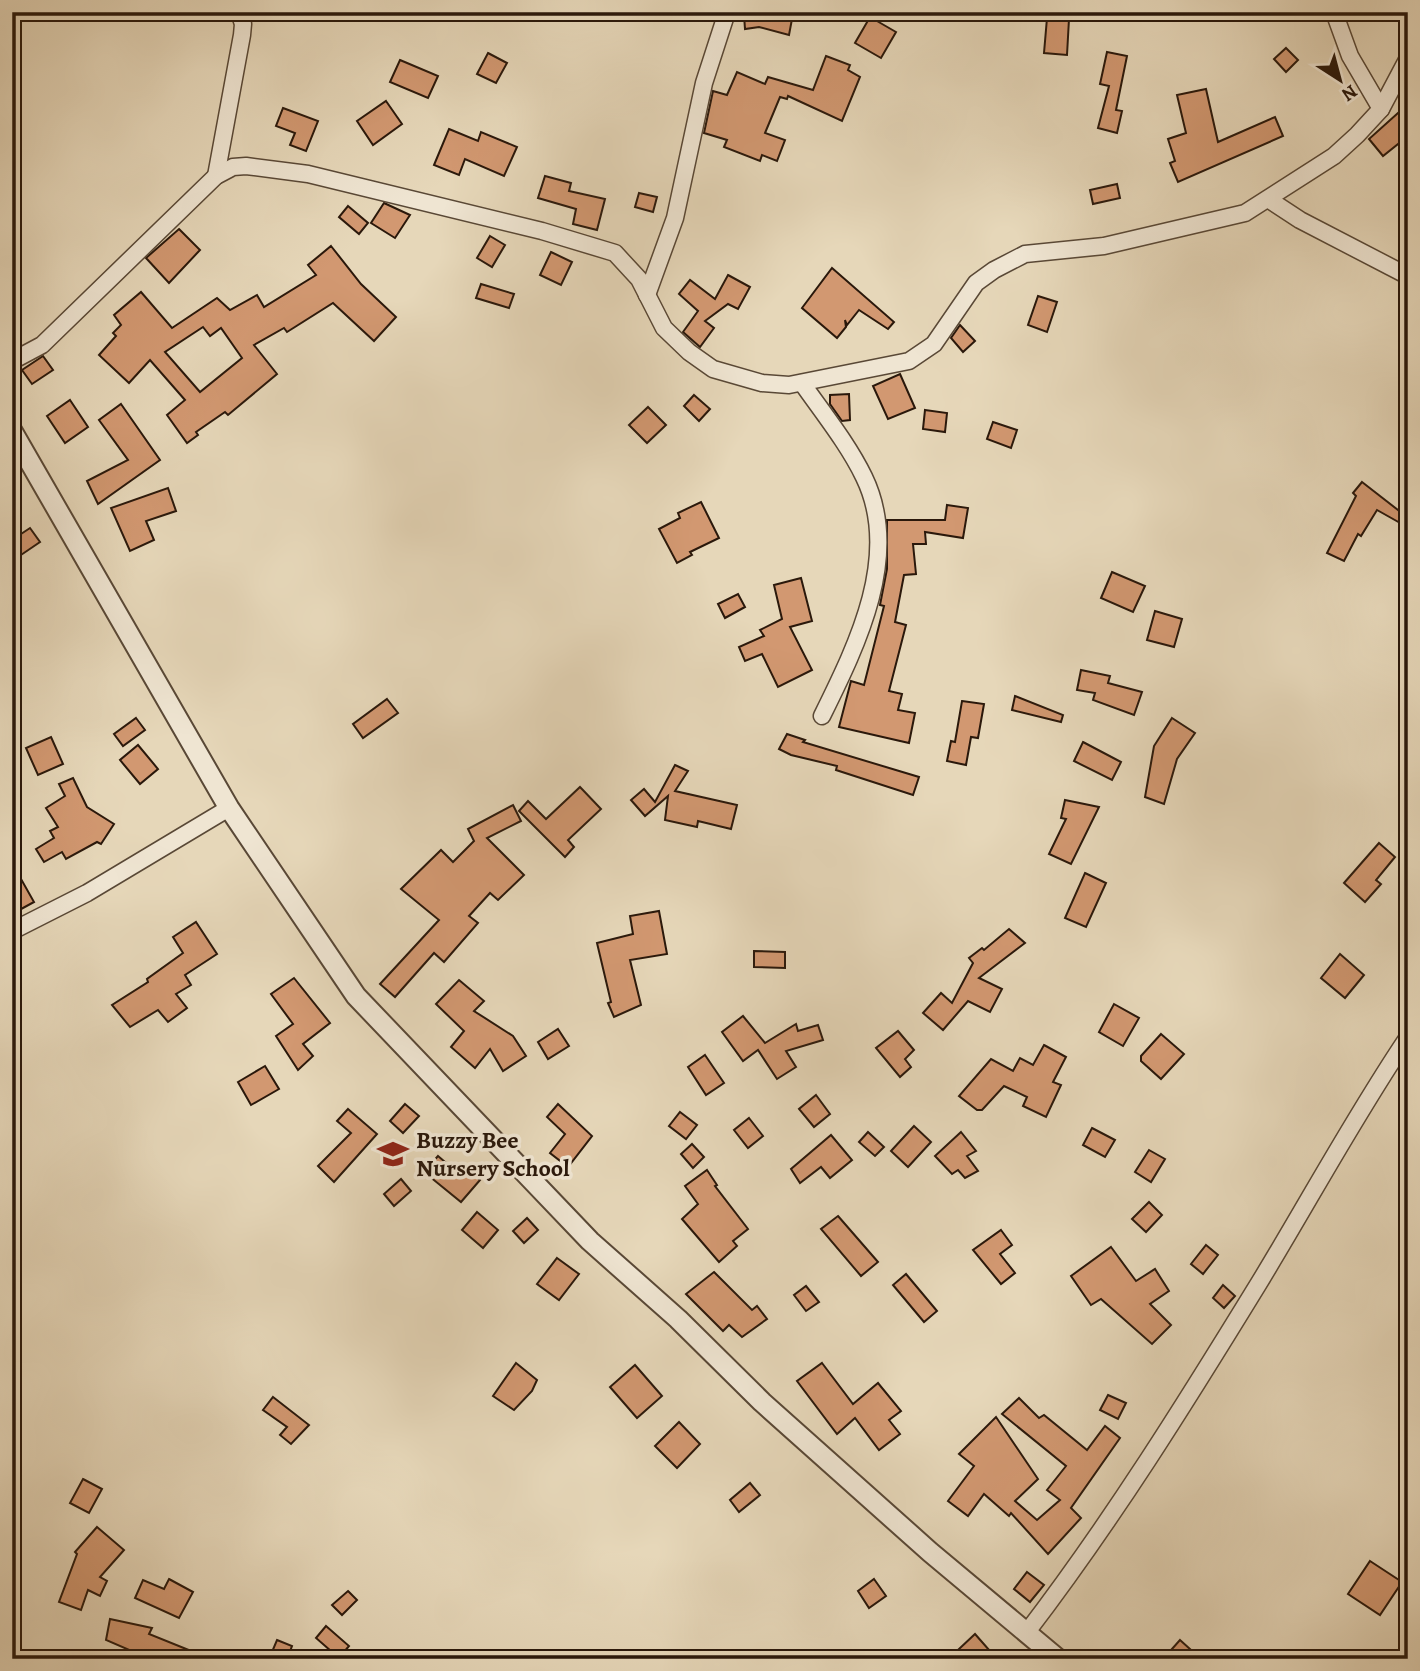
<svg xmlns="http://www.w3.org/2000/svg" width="1420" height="1671" font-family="Alegreya,serif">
<rect width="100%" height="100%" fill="#e6d7b9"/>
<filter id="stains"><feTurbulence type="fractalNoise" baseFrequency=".00286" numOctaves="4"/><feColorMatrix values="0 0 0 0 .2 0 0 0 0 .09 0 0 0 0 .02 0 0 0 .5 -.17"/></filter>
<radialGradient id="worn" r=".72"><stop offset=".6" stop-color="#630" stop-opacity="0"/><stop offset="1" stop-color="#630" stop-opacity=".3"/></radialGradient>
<g fill="#d29871" stroke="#2a180b" stroke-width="2" fill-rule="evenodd">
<polygon points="760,12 778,12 777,15 792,19 789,35 759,27 745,29 744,15"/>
<polygon points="870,17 896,32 881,58 855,43"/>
<polygon points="1047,18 1069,19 1067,55 1044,53"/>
<polygon points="1286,48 1298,60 1286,72 1274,59"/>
<polygon points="1107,52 1127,56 1116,110 1122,111 1117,133 1098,128 1109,86 1100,84"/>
<polygon points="488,53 507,63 496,83 477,74"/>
<polygon points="826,56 850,65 848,70 860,77 842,121 788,96 787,99 780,97 765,133 785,140 777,161 762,155 760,161 724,147 727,140 704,133 713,91 727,95 737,72 765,84 768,77 813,90"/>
<polygon points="400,60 438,76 428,98 390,82"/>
<polygon points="1206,89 1218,142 1275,117 1283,136 1178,182 1170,163 1175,161 1168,139 1186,133 1177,95"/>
<polygon points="386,101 402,124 373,145 357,121"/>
<polygon points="1408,104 1408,136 1383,156 1369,139"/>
<polygon points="283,108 318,121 306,151 290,145 295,133 276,126"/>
<polygon points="449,129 478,141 481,132 517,147 504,176 465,159 459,175 434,165"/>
<polygon points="545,176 571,183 569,191 605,199 597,230 573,224 576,209 538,198"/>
<polygon points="1117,184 1120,198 1093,204 1090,190"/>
<polygon points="639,193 657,197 653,212 635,207"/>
<polygon points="384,203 410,215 395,238 371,223"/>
<polygon points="348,206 368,223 359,234 339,217"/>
<polygon points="179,229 200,250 169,283 146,258"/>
<polygon points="490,236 505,245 492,267 477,258"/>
<path d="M331 246 361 284 396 317 374 341 333 303 287 332 284 328 254 345 277 374 228 415 225 412 196 432 198 435 187 443 167 415 185 400 150 360 129 383 99 355 116 336 113 333 121 325 114 315 141 292 172 328 217 298 230 310 257 295 264 307 316 275 308 265ZM203 327 210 336 221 328 242 358 200 392 165 352Z"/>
<polygon points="551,252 572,262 561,285 540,275"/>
<polygon points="832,268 894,322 888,329 859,310 847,325 845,320 846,327 837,338 802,308"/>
<polygon points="728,275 750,287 738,309 728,304 705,321 714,328 700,347 683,332 698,311 679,294 690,280 715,299"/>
<polygon points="481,284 514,294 509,308 476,298"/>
<polygon points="1038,296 1057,302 1047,332 1028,325"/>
<polygon points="960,325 975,341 963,352 951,338"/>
<polygon points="43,356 53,370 32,384 22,370"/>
<polygon points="900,374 915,408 888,419 873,386"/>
<polygon points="849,394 850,420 842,421 830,404 830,395"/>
<polygon points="694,395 710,409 699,421 684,406"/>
<polygon points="70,400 88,427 65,443 47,416"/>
<polygon points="121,404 160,460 98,504 87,481 128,460 99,420"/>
<polygon points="648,407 666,425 647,443 629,425"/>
<polygon points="925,410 947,413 945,432 923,429"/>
<polygon points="993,422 1017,430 1011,448 987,439"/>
<polygon points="1362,482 1407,517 1402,524 1377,510 1361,536 1358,534 1344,561 1327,553 1356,496 1353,493"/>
<polygon points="168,488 176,511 146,521 154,540 130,551 111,508"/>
<polygon points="701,502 719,538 690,552 692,555 677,563 659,529 680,518 678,513"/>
<polygon points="947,505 968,508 963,538 925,532 926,544 913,544 916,574 904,575 895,622 906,625 889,691 902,694 898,710 915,713 909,743 839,727 851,681 864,685 884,606 880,605 887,569 887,520 945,520"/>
<polygon points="30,528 40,542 18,557 12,549 12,540"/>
<polygon points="1112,572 1145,586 1133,612 1101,598"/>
<polygon points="801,578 812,621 790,627 812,670 778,687 762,654 745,661 739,647 764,636 760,630 782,619 774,585"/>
<polygon points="738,594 745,607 725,618 718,604"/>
<polygon points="1155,611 1182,619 1174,647 1147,640"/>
<polygon points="1081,670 1110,676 1108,683 1142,692 1134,715 1093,700 1095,693 1077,690"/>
<polygon points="1015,696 1063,715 1061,722 1012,710"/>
<polygon points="387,699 398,713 363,738 353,724"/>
<polygon points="962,701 984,704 978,738 971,737 966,765 947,761 951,741 955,742"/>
<polygon points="136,718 145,730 123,746 114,734"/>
<polygon points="1172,718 1195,733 1177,759 1164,804 1145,797 1154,746"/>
<polygon points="787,734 805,740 803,742 919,777 913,795 836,770 837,766 791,755 779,749"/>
<polygon points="51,737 63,764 38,775 26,748"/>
<polygon points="1083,742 1121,762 1112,780 1074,761"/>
<polygon points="138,745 158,769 140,784 120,760"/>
<polygon points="675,765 688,771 675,791 737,805 731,829 698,821 697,827 665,820 668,796 645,816 631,800 644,789 655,802"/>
<polygon points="73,778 87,807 114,824 101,844 97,842 66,859 62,852 44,862 36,849 54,838 50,831 58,827 46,808 65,796 59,784"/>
<polygon points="580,787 601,809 568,840 574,847 565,857 519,811 528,801 546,819"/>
<polygon points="1065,800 1099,807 1071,864 1049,854 1066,819 1061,818"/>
<polygon points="513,805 521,821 487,838 524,875 498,900 490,893 469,916 478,923 444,962 434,953 395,997 380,984 439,920 401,889 441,850 453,862 474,841 468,829"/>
<polygon points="1379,843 1395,857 1376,880 1381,884 1365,902 1344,883"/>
<polygon points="12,863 34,902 12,914"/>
<polygon points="1085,873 1106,883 1086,927 1065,918"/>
<polygon points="659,911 667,954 630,960 641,1005 614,1017 608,1003 611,1002 597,943 633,934 630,916"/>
<polygon points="196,922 217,954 185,975 191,985 176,994 187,1008 168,1022 158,1010 130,1027 112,1005 148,982 147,979 183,953 173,937"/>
<polygon points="1009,929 1025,943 979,978 1002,989 990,1012 968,1001 943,1030 923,1013 941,993 952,1003 973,963 969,958 982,948 984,950"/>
<polygon points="754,951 785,952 785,968 754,967"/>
<polygon points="1340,954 1364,975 1345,998 1321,978"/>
<polygon points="294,978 330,1023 303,1044 313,1056 298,1070 276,1036 293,1024 271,994"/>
<polygon points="459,980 484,1001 474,1011 513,1036 526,1056 503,1071 490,1049 475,1068 451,1047 464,1031 436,1004"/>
<polygon points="1114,1004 1139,1018 1123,1046 1099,1032"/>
<polygon points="743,1016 765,1043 796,1024 798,1031 818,1025 823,1040 786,1051 796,1067 777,1079 758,1050 743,1061 722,1032"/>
<polygon points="558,1029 569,1046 548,1059 538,1042"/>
<polygon points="898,1031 914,1050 905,1059 911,1067 900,1077 876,1048"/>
<polygon points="1161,1034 1184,1054 1161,1079 1141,1061 1141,1056"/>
<polygon points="1044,1045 1066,1057 1053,1082 1061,1085 1046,1117 1023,1106 1027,1097 1004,1086 982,1110 977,1110 959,1096 991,1059 1013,1071 1020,1058 1033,1065"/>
<polygon points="705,1055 724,1083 706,1095 688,1067"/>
<polygon points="265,1066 279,1089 251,1105 238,1082"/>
<polygon points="816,1095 830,1114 814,1127 799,1109"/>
<polygon points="405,1104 419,1116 403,1133 390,1121"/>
<polygon points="558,1104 592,1136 568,1167 550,1153 565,1134 547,1117"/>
<polygon points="348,1109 377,1134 334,1182 318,1166 351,1133 337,1121"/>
<polygon points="680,1112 697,1125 686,1139 669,1126"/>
<polygon points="749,1118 763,1136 748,1148 734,1130"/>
<polygon points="914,1126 931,1142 908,1167 891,1151"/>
<polygon points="1092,1128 1115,1140 1105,1157 1083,1145"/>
<polygon points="868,1132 884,1147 875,1156 859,1142"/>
<polygon points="961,1132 976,1151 967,1156 978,1171 965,1178 958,1170 952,1174 935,1156"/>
<polygon points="831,1135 852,1160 830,1178 821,1167 800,1183 791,1169"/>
<polygon points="692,1144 704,1157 693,1168 681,1154"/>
<polygon points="1149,1150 1165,1159 1151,1182 1135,1172"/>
<polygon points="438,1156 459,1174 466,1167 480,1180 461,1202 424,1172"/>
<polygon points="707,1170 717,1185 715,1186 748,1229 733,1241 737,1246 719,1262 682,1219 698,1204 685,1186"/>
<polygon points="401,1179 411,1191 394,1206 384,1194"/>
<polygon points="1149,1202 1162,1215 1146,1232 1132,1219"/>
<polygon points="477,1212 498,1230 483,1248 462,1230"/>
<polygon points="838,1216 878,1262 861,1276 821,1229"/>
<polygon points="527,1218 538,1230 524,1243 513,1231"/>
<polygon points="1001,1230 1012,1245 1000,1254 1015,1273 1001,1284 973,1250"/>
<polygon points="1206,1245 1218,1255 1203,1274 1191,1264"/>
<polygon points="1111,1247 1136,1281 1155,1269 1169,1291 1150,1304 1171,1325 1152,1344 1101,1299 1091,1305 1071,1276"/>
<polygon points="557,1258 579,1274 559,1300 537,1284"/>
<polygon points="714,1272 752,1310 757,1306 767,1319 742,1337 729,1325 723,1331 686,1294"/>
<polygon points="906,1274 937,1311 924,1322 893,1285"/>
<polygon points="1223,1285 1235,1296 1224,1308 1213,1298"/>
<polygon points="806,1286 819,1302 806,1311 794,1295"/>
<polygon points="516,1363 537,1380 532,1391 514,1410 493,1396"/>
<polygon points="822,1363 853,1404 878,1383 901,1411 889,1420 900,1434 879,1450 855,1418 837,1434 797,1381"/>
<polygon points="635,1365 662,1396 637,1418 610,1387"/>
<polygon points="1108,1395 1126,1403 1118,1419 1100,1410"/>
<polygon points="273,1397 309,1425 291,1444 280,1435 287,1427 263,1410"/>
<polygon points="1019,1398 1039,1418 1044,1415 1087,1450 1105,1426 1120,1438 1071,1508 1081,1518 1048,1554 1011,1513 1009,1516 984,1494 968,1516 948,1501 974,1466 959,1454 996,1417 1038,1479 1015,1501 1037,1520 1060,1500 1047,1490 1066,1466 1002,1414"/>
<polygon points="679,1422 700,1444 677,1468 655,1446"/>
<polygon points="83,1479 102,1489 89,1513 70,1503"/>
<polygon points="750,1483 760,1495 739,1512 730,1500"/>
<polygon points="97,1527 124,1550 100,1577 107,1581 100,1596 88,1590 81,1610 59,1602 77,1554 75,1552"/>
<polygon points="1370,1561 1402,1582 1380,1615 1348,1594"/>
<polygon points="1027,1572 1044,1585 1030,1602 1014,1589"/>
<polygon points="169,1579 193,1592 179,1618 135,1598 143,1580 164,1589"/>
<polygon points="874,1579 886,1596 869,1608 858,1591"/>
<polygon points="348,1591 357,1600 342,1615 332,1605"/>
<polygon points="110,1619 152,1628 149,1634 211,1659 150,1659 106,1640"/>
<polygon points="326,1626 349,1646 339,1658 316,1638"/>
<polygon points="975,1634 997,1659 969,1659 959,1649"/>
<polygon points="277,1640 292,1646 287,1659 269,1659"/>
<polygon points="1180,1640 1201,1659 1163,1659"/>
</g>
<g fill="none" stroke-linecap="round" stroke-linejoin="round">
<defs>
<g id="minor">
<polyline points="1334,12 1350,56 1381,109"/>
<polyline points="216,176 242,35 243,24 239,12"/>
<polyline points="1268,199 1300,220 1408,276"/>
<polyline points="647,295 675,218 704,83 727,12"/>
<polyline points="12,361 42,345 216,176 233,167 246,166 308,174 542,231 615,253 639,279 664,328 689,352 713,369 762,383 789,385 909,361 934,344 976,283 994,270 1025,254 1104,246 1245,213 1334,156 1357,135 1381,109 1408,58"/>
<path d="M802 383C823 413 848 444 864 477 902 555 857 645 822 716"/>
<polyline points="12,931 87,893 229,808"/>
<path d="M1027 1632C1112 1521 1186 1402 1259 1283 1309 1201 1354 1117 1408 1037"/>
</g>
<polyline id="tertiary" points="12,431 229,808 356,996 590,1241 678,1319 762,1402 930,1552 1058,1659"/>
</defs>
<use href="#minor" stroke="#594836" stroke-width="19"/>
<use href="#tertiary" stroke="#594836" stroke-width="23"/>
<use href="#minor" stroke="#efe5d2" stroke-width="16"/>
<use href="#tertiary" stroke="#efe5d2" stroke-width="19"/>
</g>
<defs>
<symbol id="school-bare" viewBox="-9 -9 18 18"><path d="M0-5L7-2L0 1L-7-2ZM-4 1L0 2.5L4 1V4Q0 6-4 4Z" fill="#8f2418" stroke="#efe5d2" stroke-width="2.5" paint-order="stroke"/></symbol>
</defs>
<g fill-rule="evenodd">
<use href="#school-bare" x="371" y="1132" width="44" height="44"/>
</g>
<g text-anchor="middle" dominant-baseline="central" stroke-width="7" stroke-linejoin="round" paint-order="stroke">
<g font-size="24" font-weight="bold" fill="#2a180b" stroke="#efe5d2" text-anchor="start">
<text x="416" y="1140">Buzzy Bee<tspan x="416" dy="28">Nursery School</tspan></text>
</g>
</g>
<rect width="1420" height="1671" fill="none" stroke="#e6d7b9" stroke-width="42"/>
<rect x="14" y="14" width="1392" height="1643" fill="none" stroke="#2a180b" stroke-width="3.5"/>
<rect x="21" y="21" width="1378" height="1629" fill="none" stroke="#2a180b" stroke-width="2"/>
<g transform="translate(1340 80) rotate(144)" stroke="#efe5d2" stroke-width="5" paint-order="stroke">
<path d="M0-5L12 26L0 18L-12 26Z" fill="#2a180b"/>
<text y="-10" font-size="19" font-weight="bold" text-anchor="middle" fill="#2a180b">N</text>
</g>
<rect width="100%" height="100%" filter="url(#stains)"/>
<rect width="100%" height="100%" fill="url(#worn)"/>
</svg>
